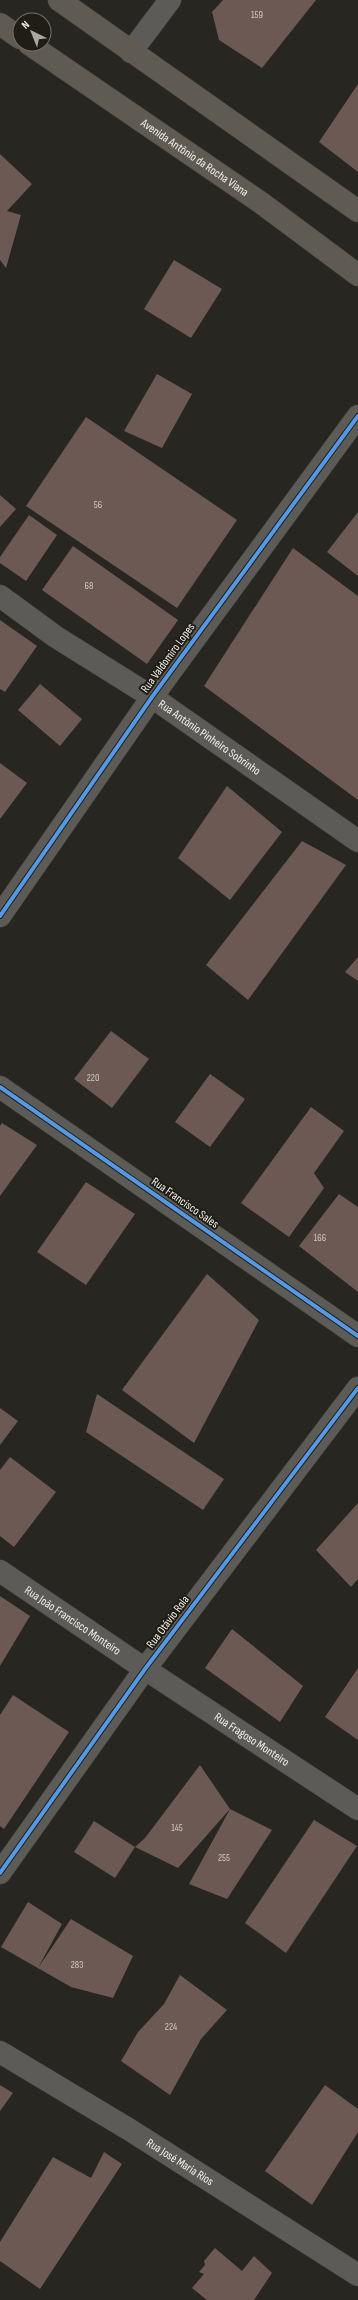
<svg xmlns="http://www.w3.org/2000/svg" width="358" height="2300" font-family="'Sofia Sans Condensed',sans-serif">
<rect width="100%" height="100%" fill="#272621"/>
<g fill="#6c5954">
<polygon points="223,0 316,0 262,68 219,40 212,12"/>
<polygon points="358,84 358,172 319,142"/>
<polygon points="0,154 32,184 7,211 21,215 6,268 0,260"/>
<polygon points="174,260 222,289 191,338 144,309"/>
<polygon points="157,374 192,394 162,448 124,431"/>
<polygon points="86,417 237,520 177,608 26,506"/>
<polygon points="0,495 16,509 0,527"/>
<polygon points="358,512 358,576 327,552"/>
<polygon points="29,515 57,535 26,581 0,563 0,557"/>
<polygon points="73,546 178,620 147,664 42,590"/>
<polygon points="293,548 358,596 358,800 204,686"/>
<polygon points="0,620 37,646 5,692 0,689"/>
<polygon points="40,684 82,719 60,746 18,710"/>
<polygon points="0,763 27,783 0,819"/>
<polygon points="227,786 282,832 230,900 178,858"/>
<polygon points="302,841 346,865 248,1000 206,965"/>
<polygon points="358,957 358,981 345,972"/>
<polygon points="111,1031 149,1059 112,1108 74,1079"/>
<polygon points="210,1074 245,1099 210,1147 175,1122"/>
<polygon points="311,1107 344,1131 314,1173 324,1188 289,1237 241,1203"/>
<polygon points="2,1123 37,1145 0,1196 0,1126"/>
<polygon points="86,1182 135,1214 86,1285 37,1252"/>
<polygon points="339,1194 358,1207 358,1292 299,1246"/>
<polygon points="207,1274 259,1320 194,1443 122,1390"/>
<polygon points="97,1394 224,1479 203,1510 86,1432"/>
<polygon points="0,1408 18,1421 0,1445"/>
<polygon points="10,1457 56,1492 14,1547 0,1536 0,1470"/>
<polygon points="358,1503 358,1579 351,1587 316,1550"/>
<polygon points="0,1596 30,1616 0,1666"/>
<polygon points="232,1629 303,1686 280,1722 205,1668"/>
<polygon points="358,1668 358,1740 325,1717"/>
<polygon points="13,1695 69,1732 4,1829 0,1826 0,1715"/>
<polygon points="200,1765 230,1809 178,1868 135,1847 145,1838"/>
<polygon points="230,1809 272,1830 227,1899 189,1884"/>
<polygon points="314,1820 357,1846 286,1953 245,1923"/>
<polygon points="94,1821 135,1847 115,1878 74,1852"/>
<polygon points="28,1902 62,1924 38,1968 71,1919 133,1956 113,1998 71,1987 1,1947"/>
<polygon points="180,1975 227,2010 201,2039 170,2095 121,2061 138,2032 164,2004"/>
<polygon points="0,2085 13,2093 0,2111"/>
<polygon points="325,2085 358,2109 358,2132 312,2205 265,2171"/>
<polygon points="104,2152 122,2164 40,2289 0,2261 0,2242 53,2157 91,2178"/>
<polygon points="215,2248 242,2271 254,2256 272,2273 254,2300 207,2300 192,2288 204,2274 199,2272 205,2265 204,2261"/>
</g>
<g fill="none" stroke-linecap="round" stroke-linejoin="round">
<defs>
<g id="minor">
<polyline points="131,52 170,0"/>
<path id="s1" d="M0 596 56 637 152 697 358 841"/>
<polyline points="0,916 152,697 358,416"/>
<polyline points="0,1087 358,1336"/>
<path id="s2" d="M0 1571 145 1669 358 1809"/>
<polyline points="0,1873 145,1669 358,1388"/>
<path id="s3" d="M0 2052 130 2130 358 2275"/>
</g>
<g id="major">
<polyline points="59,0 358,211"/>
<polyline points="0,24 20,38"/>
<path id="s4" d="M29 44 260 202 358 275"/>
</g>
</defs>
<use href="#minor" stroke="#45443f" stroke-width="23"/>
<use href="#major" stroke="#45443f" stroke-width="23"/>
<use href="#minor" stroke="#5c5b57" stroke-width="22"/>
<use href="#major" stroke="#605b52" stroke-width="22"/>
<defs>
<g id="cycleway">
<polyline points="0,916 152,697 358,416"/>
<polyline points="0,1087 358,1336"/>
<polyline points="0,1873 145,1669 358,1388"/>
</g>
</defs>
<use href="#cycleway" stroke="#201d15" stroke-width="6"/>
<use href="#cycleway" stroke="#5399e6" stroke-width="4"/>
</g>
<g text-anchor="middle" dominant-baseline="central" stroke-width="4" stroke-linejoin="round" paint-order="stroke">
<g font-size="10" fill="#cfc9c3">
<text x="257" y="15">159</text>
<text x="98" y="505">56</text>
<text x="89" y="586">68</text>
<text x="93" y="1078">220</text>
<text x="320" y="1238">166</text>
<text x="177" y="1828">145</text>
<text x="224" y="1858">255</text>
<text x="77" y="1965">283</text>
<text x="171" y="2027">224</text>
</g>
<g font-size="12" fill="#f0eee8" stroke="#201d15">
<text stroke="none"><textPath href="#s4" startOffset="201">Avenida Antônio da Rocha Viana</textPath></text>
<text transform="translate(168 658) rotate(-54)">Rua Valdomiro Lopes</text>
<text stroke="none"><textPath href="#s1" startOffset="253">Rua Antônio Pinheiro Sobrinho</textPath></text>
<text transform="translate(185 1203) rotate(35)">Rua Francisco Sales</text>
<text stroke="none"><textPath href="#s2" startOffset="88">Rua João Francisco Monteiro</textPath></text>
<text transform="translate(168 1622) rotate(-53)">Rua Otávio Rola</text>
<text stroke="none"><textPath href="#s2" startOffset="303">Rua Fragoso Monteiro</textPath></text>
<text stroke="none"><textPath href="#s3" startOffset="211">Rua José Maria Rios</textPath></text>
</g>
</g>
<g transform="translate(32 32) rotate(317)"><circle r="19" fill="#201d15" stroke="#737169"/>
<path d="M0-3L7 15L0 10L-7 15Z" fill="#aaa8a2"/>
<text y="-6" font-size="11" font-weight="bold" text-anchor="middle" fill="#f0eee8">N</text>
</g>
</svg>
